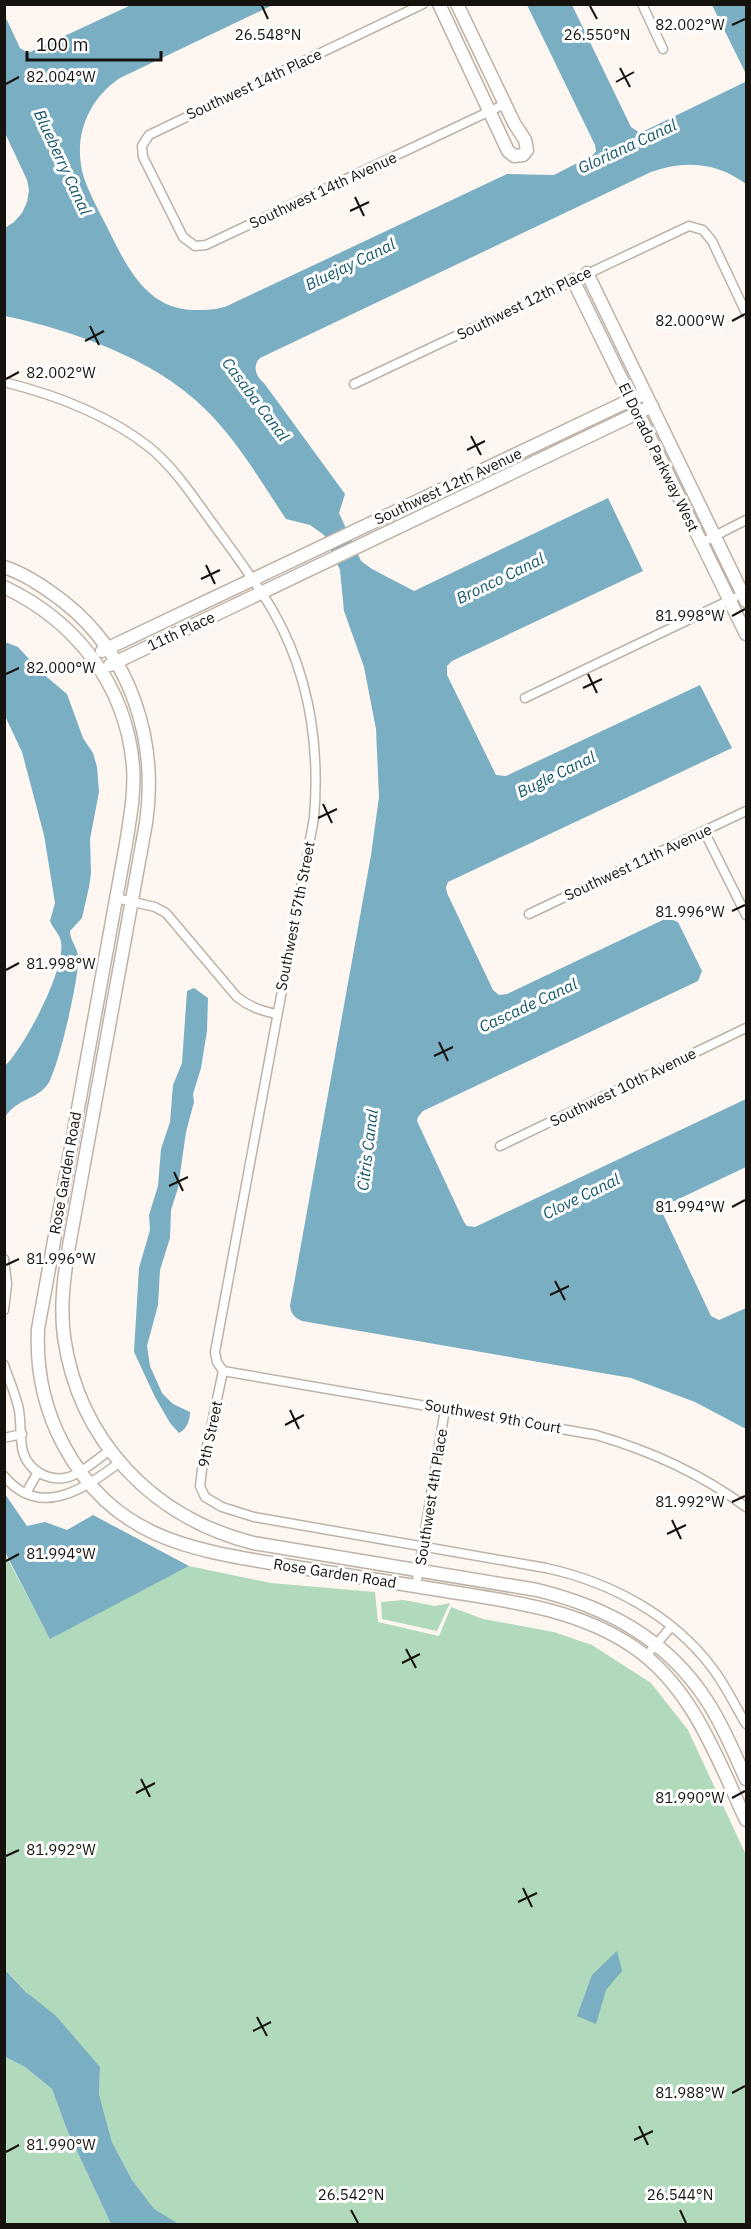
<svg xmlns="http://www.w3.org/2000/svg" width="751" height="2229" font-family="'IBM Plex Sans',sans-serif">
<rect width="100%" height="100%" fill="#fef7f1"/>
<g fill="#b1d9bb">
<polygon points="4,1552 50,1638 189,1566 271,1583 375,1592 378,1622 439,1636 451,1607 483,1619 554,1632 592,1645 651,1683 688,1730 746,1855 746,2224 179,2224 154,2210 132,2180 112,2142 99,2094 100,2067 5,1970"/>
<polygon points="404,1600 435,1606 450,1603 437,1631 382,1619 381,1602"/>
<polygon points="4,2057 25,2067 52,2089 67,2130 111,2224 5,2224"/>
</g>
<g fill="#7aaec2">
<path d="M131 5H273L120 78C87 100 72 139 84 178 90 195 99 211 107 227 126 265 146 310 195 310 206 310 217 310 227 306L507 174 554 175 593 155 596 151 595 145 527 5H572L631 127 640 133 745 82V72L712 5H746V184C717 162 684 160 651 172L260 358C252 366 256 377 264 383L345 494 339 513 361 561 372 569 414 591 608 498 643 571 452 661 447 666V675L496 775 506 776 700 685 732 748 448 882 446 887 447 893 493 990 499 995 507 994 667 918 678 922 702 971 698 981 423 1111 418 1117 417 1121 464 1222 467 1226 475 1227 746 1099V1167L668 1204 663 1214 711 1316 719 1320 746 1308V1429L695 1402 631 1378 302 1321C295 1318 291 1314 290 1306L371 855 379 797 376 729 364 667 344 611 340 570 324 535 310 525 286 519C261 482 238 441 205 409 155 359 72 330 5 316V228L14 222 22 213 27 202 29 190 27 180 5 133V16L20 48 28 53Z"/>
<path d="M5 642 18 647 42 673 67 694 83 738 93 753 97 767 99 792 90 839 91 873 89 887 82 918 70 931C70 941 78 948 78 957 80 976 58 1069 48 1084 35 1101 19 1097 5 1117V1066C25 1046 66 969 61 942 60 934 53 929 50 921L55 903 44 835 22 752 5 716Z"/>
<path d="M194 988 208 998 207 1031 201 1068 193 1094 194 1102 186 1132 178 1188 171 1210 170 1238 160 1270 158 1305 147 1346 150 1366 162 1393 173 1404 190 1412C190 1420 187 1429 179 1433L170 1423 155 1397 134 1352 139 1268 150 1230 149 1215 158 1186 161 1149 170 1122 173 1085 182 1063 187 991Z"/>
<polygon points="5,1494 27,1526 45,1522 67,1530 93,1515 189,1566 50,1639 5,1552"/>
<polygon points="617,1951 622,1971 606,1990 596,2024 577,2016 592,1975"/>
<polygon points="5,1970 26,1992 56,2016 100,2067 99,2094 112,2142 132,2180 154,2209 179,2224 111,2224 67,2130 52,2089 25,2067 5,2057"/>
</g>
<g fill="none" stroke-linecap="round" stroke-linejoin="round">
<defs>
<g id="street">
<polyline points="423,4 149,135 142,146 143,157 183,237 195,246 206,245 505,104"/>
<polyline points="642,4 663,49"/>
<path d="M4 382C56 395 107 414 149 447 175 468 194 498 213 524 233 551 256 582 273 611 309 674 320 746 314 818L215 1352 217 1362 223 1371"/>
<polyline points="354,384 689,226 703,230 712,241 746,313"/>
<polyline points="701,543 746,520"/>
<polyline points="525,698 734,598"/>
<polyline points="704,831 746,915"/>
<path d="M116 898 155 907 166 913 237 997C250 1007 261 1011 277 1014"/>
<polyline points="529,914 746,811"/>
<polyline points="500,1146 746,1028"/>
<polyline points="4,1259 7,1284 4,1310"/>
<path d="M4 1365C9 1380 16 1395 19 1410 21 1423 20 1441 23 1452 30 1474 55 1485 76 1474 88 1468 99 1458 110 1450"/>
<path d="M223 1371 202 1470 200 1486 205 1497 222 1507 254 1517 546 1568C610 1582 673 1615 713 1669 726 1686 735 1706 746 1724"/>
<path d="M223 1371 596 1435C651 1451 700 1473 746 1507"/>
<polyline points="4,1438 22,1434"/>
<path d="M4 1476C40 1520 86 1488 120 1462"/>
<polyline points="26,1493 38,1472"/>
<polyline points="416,1586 445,1409"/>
<polyline points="646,1656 671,1627"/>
</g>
<g id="secondary">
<polyline points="439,4 508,151 514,156 523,155 527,150 525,140 514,123 457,4"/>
<polyline points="587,273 746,601"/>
<polyline points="573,280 746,634"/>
<path d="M4 567C26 574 46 588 64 602 131 655 158 740 146 823L69 1246C64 1276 60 1306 64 1337 79 1441 152 1517 253 1543L537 1590C607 1607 667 1639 707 1701 723 1725 734 1753 746 1779"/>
<path d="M4 587C76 621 126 685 133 766 135 792 130 818 126 844L38 1329C36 1370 44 1408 63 1444 114 1540 192 1550 289 1566 339 1574 390 1582 440 1590 506 1601 576 1608 632 1646 692 1686 717 1758 746 1820"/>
<polyline points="102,651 645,393"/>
<polyline points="110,665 652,406"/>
</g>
</defs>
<use href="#street" stroke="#bdb2a7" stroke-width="11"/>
<use href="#secondary" stroke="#bdb2a7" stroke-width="15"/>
<use href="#street" stroke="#fff" stroke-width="8"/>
<use href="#secondary" stroke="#fff" stroke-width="12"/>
</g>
<path fill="none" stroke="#16120e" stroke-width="2" d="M262 6 268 19M590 6 597 19M732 25 745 19M620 68 630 87M616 82 634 72M6 84 19 77M355 197 364 216M350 211 369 202M732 321 745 314M90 326 99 345M85 341 104 331M6 379 19 372M471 436 481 455M467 450 485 441M206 565 215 584M201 579 220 570M732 616 745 609M6 674 19 668M588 674 597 693M583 688 602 679M323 804 332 823M318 818 337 809M732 911 745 905M6 970 19 963M439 1042 448 1061M434 1056 453 1047M174 1172 183 1191M169 1186 188 1177M732 1207 745 1200M6 1265 19 1259M555 1281 565 1300M550 1295 569 1286M290 1410 299 1429M285 1425 304 1415M732 1502 745 1496M672 1520 681 1539M667 1534 686 1525M6 1561 19 1554M406 1649 416 1668M402 1663 420 1654M141 1779 150 1797M136 1793 155 1783M732 1798 745 1791M6 1856 19 1850M523 1888 532 1907M518 1902 537 1893M257 2017 267 2036M253 2031 271 2022M732 2093 745 2086M639 2126 648 2145M634 2140 653 2131M6 2152 19 2145M351 2210 358 2223M680 2210 686 2223"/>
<g text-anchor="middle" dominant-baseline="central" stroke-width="6" stroke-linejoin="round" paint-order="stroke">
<g font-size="15" fill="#16120e" stroke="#fff">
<text transform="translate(254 84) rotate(-25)">Southwest 14th Place</text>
<text transform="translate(323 190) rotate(-25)">Southwest 14th Avenue</text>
<text transform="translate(524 303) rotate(-26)">Southwest 12th Place</text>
<text transform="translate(659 457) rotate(64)">El Dorado Parkway West</text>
<text transform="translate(448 486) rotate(-25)">Southwest 12th Avenue</text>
<text transform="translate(181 631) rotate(-25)">11th Place</text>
<text transform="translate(638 862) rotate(-25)">Southwest 11th Avenue</text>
<text transform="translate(295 916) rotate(-79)">Southwest 57th Street</text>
<text transform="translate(623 1087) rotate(-26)">Southwest 10th Avenue</text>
<text transform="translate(65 1173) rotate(-80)">Rose Garden Road</text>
<text transform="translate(493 1416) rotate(10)">Southwest 9th Court</text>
<text transform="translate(210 1434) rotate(-78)">9th Street</text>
<text transform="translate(431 1497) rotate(-81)">Southwest 4th Place</text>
<text transform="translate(335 1573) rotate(9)">Rose Garden Road</text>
</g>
<g font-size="16" font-style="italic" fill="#12566c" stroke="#fff">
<text transform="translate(627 146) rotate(-25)">Gloriana Canal</text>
<text transform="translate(63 162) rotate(65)">Blueberry Canal</text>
<text transform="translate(350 264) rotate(-26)">Bluejay Canal</text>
<text transform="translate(256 399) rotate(53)">Casaba Canal</text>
<text transform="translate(500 578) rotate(-26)">Bronco Canal</text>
<text transform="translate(556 774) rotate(-26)">Bugle Canal</text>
<text transform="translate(528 1005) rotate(-25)">Cascade Canal</text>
<text transform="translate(367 1150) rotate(-83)">Citris Canal</text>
<text transform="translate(581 1196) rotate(-26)">Clove Canal</text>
</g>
</g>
<g font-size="15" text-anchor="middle" fill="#16120e" stroke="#fff" stroke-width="6" stroke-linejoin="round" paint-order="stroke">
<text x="690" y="30">82.002°W</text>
<text x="268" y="40">26.548°N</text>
<text x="597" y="40">26.550°N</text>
<text x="61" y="82">82.004°W</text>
<text x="690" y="326">82.000°W</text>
<text x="61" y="378">82.002°W</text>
<text x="690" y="621">81.998°W</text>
<text x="61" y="673">82.000°W</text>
<text x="690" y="917">81.996°W</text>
<text x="61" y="969">81.998°W</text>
<text x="690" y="1212">81.994°W</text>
<text x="61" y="1264">81.996°W</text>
<text x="690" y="1507">81.992°W</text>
<text x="61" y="1559">81.994°W</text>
<text x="690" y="1803">81.990°W</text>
<text x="61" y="1855">81.992°W</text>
<text x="690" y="2098">81.988°W</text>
<text x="61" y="2150">81.990°W</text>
<text x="351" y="2200">26.542°N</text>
<text x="680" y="2200">26.544°N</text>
</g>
<rect width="751" height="2229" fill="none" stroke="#16120e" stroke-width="12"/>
<path d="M27 51v9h134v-9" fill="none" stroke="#16120e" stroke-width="3"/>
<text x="36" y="51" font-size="18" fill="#16120e" stroke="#ffffff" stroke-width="4.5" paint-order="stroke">100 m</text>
</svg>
